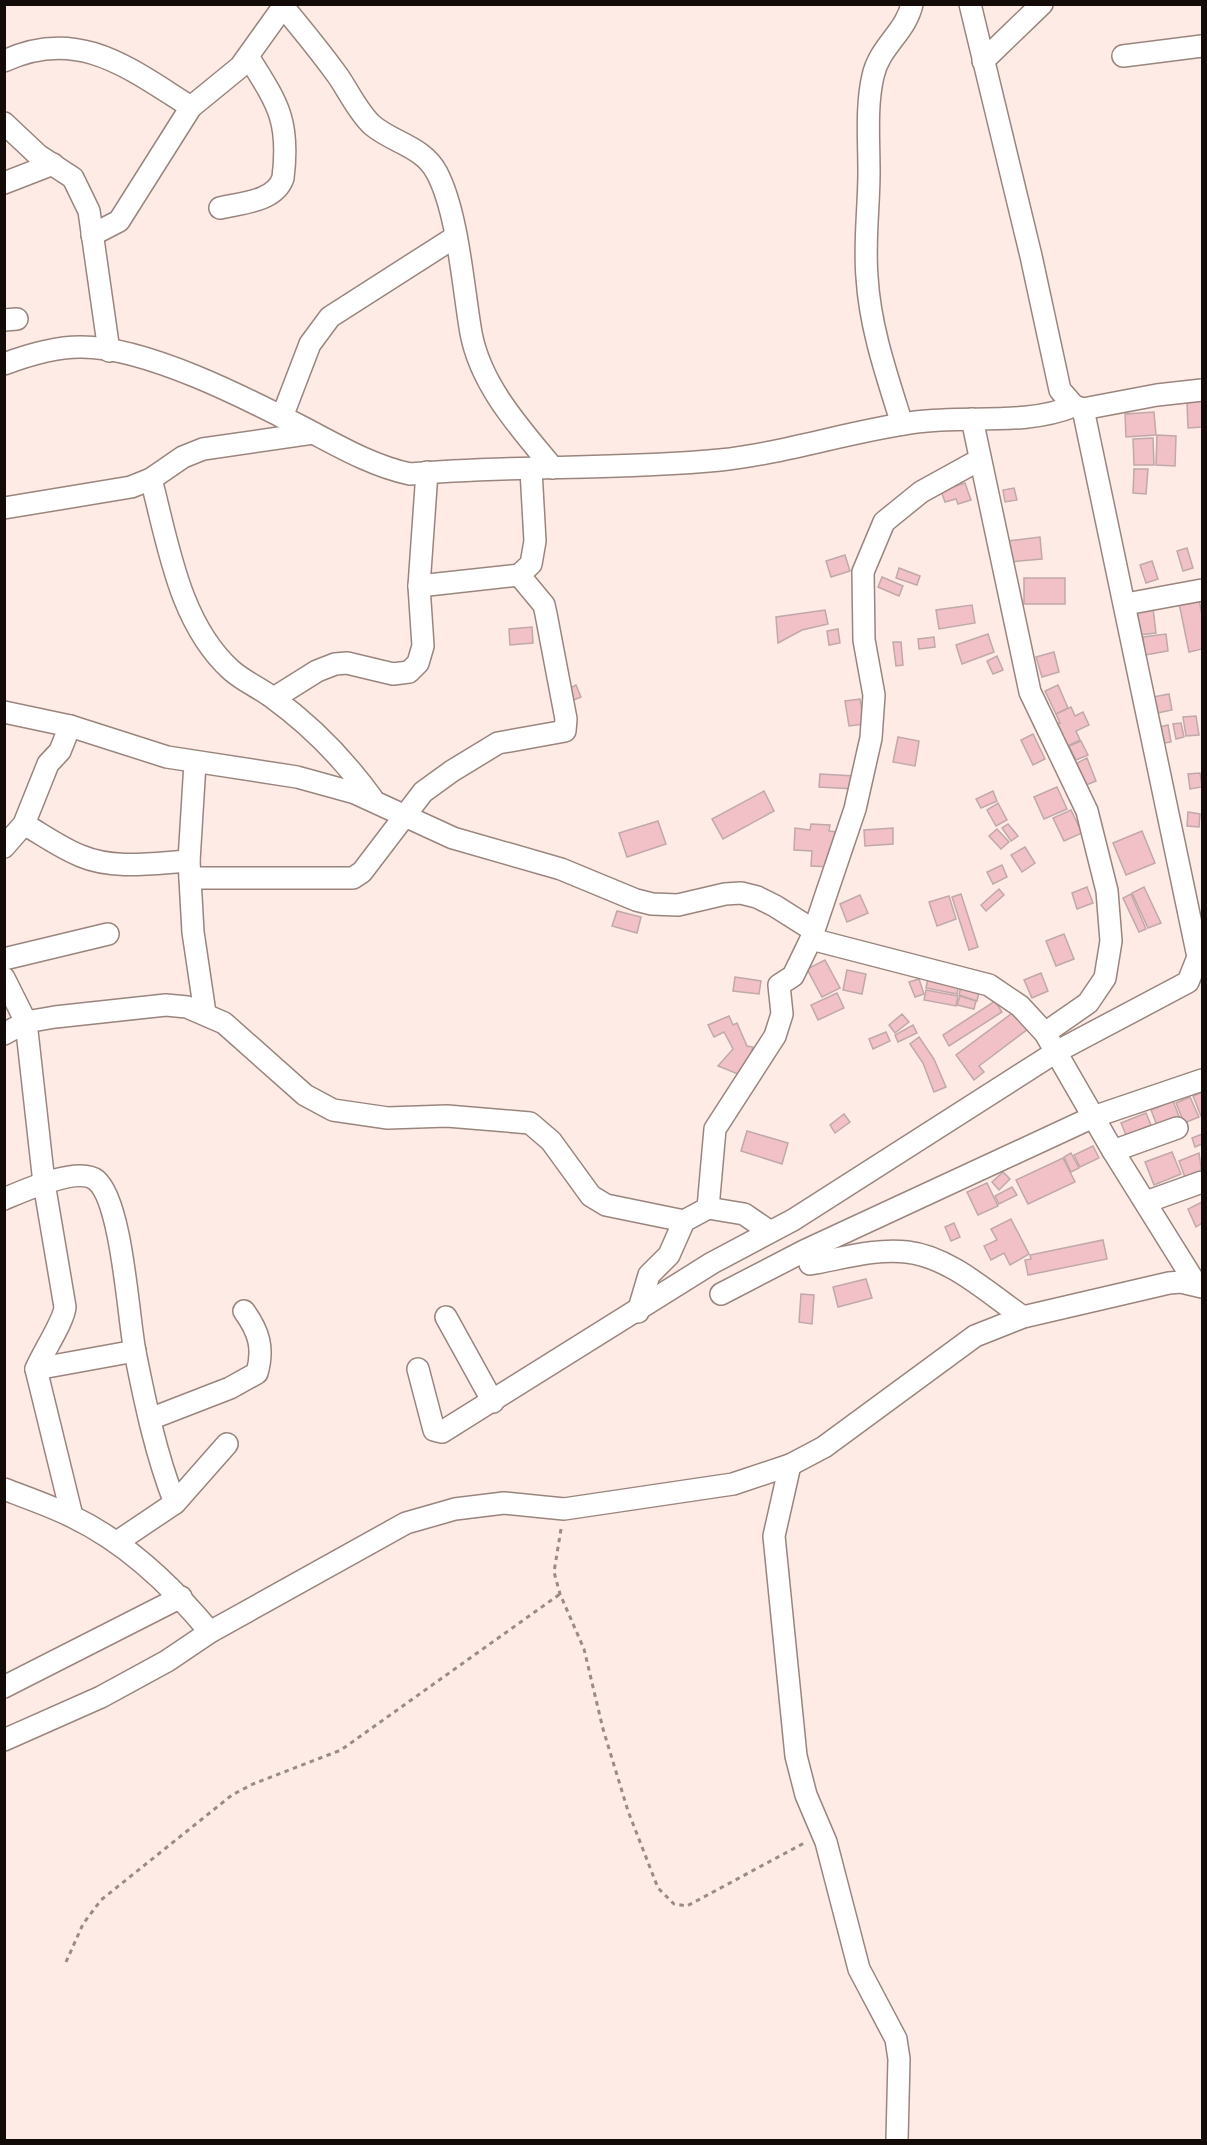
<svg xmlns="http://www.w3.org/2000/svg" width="1207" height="2145" font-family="Rubik,sans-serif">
<rect width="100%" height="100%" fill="#feebe5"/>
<g fill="#f1c1c7" stroke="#c0a8ab" stroke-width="1.5">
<polygon points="1202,401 1202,427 1188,428 1187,402"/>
<polygon points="1154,412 1156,435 1126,437 1125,414"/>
<polygon points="1157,435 1176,436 1175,466 1156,465"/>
<polygon points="1153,438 1154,465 1134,465 1133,439"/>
<polygon points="1134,469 1148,469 1146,494 1133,493"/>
<polygon points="965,483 971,500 958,504 956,499 945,502 941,491"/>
<polygon points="1014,488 1017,500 1005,502 1003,490"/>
<polygon points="1040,537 1042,559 1009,562 1007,541"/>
<polygon points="1187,548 1193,568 1183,571 1177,551"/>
<polygon points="845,555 850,571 831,577 826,561"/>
<polygon points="1152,561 1158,579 1146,583 1140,565"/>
<polygon points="899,568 920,576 917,585 896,578"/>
<polygon points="882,577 903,586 899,596 878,587"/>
<rect x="1024" y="578" width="41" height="26"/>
<polygon points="1199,599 1202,615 1202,649 1189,652 1179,603"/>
<polygon points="972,605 975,623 939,629 936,610"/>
<polygon points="1153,608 1156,633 1139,635 1136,610"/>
<polygon points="825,610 828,624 802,630 778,643 776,617"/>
<polygon points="532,627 533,643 510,645 509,629"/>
<polygon points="838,629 840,643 829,645 827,631"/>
<polygon points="988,634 994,652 962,664 956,645"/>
<polygon points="1166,634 1168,651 1145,655 1143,637"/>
<polygon points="934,637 935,647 919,649 918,639"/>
<polygon points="893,642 901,642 903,665 896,666"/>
<polygon points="1054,652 1059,672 1042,677 1036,657"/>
<polygon points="997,656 1003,670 993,674 987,661"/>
<polygon points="576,685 581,697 571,701 566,690"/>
<polygon points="1058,685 1068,708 1056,714 1045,691"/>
<polygon points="1169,694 1172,710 1157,713 1153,697"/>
<polygon points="860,699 864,724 849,726 845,701"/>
<polygon points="1071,707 1075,716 1083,712 1089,725 1076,731 1080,740 1066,747 1056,724 1060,723 1056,714"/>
<polygon points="1196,716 1199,735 1186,736 1183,717"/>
<polygon points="1181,723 1184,737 1176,739 1173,724"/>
<polygon points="1168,725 1171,742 1159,744 1155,728"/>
<polygon points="1033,734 1045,759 1033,765 1021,740"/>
<polygon points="898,737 919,741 915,766 893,762"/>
<polygon points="1081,741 1088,755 1076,760 1069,746"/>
<polygon points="1087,758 1096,781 1086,785 1077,763"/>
<polygon points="1200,773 1202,787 1190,789 1188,774"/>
<polygon points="820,774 855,776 855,789 819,787"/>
<polygon points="1057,787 1067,809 1044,819 1034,797"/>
<polygon points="764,791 774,811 723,839 712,819"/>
<polygon points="993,791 997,801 981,808 976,799"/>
<polygon points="998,803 1007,820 996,826 987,810"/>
<polygon points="1071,810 1082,833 1064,841 1053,818"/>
<polygon points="1188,812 1200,814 1199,827 1187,826"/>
<polygon points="658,821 666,844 627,857 619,833"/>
<polygon points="811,824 830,825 829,831 838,832 830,867 811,866 812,851 794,850 795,828 810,830"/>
<polygon points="1008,824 1018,836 1011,841 1002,828"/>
<polygon points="893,828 893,844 865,846 864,830"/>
<polygon points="997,829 1009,842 1001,849 989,836"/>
<polygon points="1142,831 1155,863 1126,875 1113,843"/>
<polygon points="1025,847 1035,863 1022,872 1011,855"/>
<polygon points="1002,865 1007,877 993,884 987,872"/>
<polygon points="1087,887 1093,903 1077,909 1072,893"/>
<polygon points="1144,887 1161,923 1148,928 1132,893"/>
<polygon points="999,889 1004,895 986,911 981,905"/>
<polygon points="961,894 978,947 969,950 952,897"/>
<polygon points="1131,894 1146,929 1139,932 1123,898"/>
<polygon points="860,895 868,913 847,922 840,904"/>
<polygon points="949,896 956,919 937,926 929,902"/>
<polygon points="617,911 641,917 637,933 612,926"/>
<polygon points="1064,934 1074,959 1056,966 1046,941"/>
<polygon points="825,960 840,988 822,997 807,969"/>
<polygon points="847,970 866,974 862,994 843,990"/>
<polygon points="1041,973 1048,991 1032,998 1024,980"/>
<polygon points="735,977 761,981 759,994 733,991"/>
<polygon points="928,978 959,984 957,994 926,988"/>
<polygon points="919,979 924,994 915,997 909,982"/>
<polygon points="961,986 979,992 977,1001 959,995"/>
<polygon points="926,990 958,996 956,1006 924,1000"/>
<polygon points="837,993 844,1008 818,1020 811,1005"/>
<polygon points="960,996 976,1001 974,1009 957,1005"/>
<polygon points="995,1001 1002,1012 949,1046 943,1035"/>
<polygon points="1015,1011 1028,1029 979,1066 984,1072 974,1080 956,1055"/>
<polygon points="902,1014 909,1022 895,1033 889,1025"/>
<polygon points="729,1016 733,1025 737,1023 747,1046 753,1047 743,1076 718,1066 733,1049 724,1032 714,1037 708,1025"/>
<polygon points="913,1025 917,1033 898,1042 895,1035"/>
<polygon points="886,1032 890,1041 873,1049 869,1039"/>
<polygon points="919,1037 934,1059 946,1087 934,1092 923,1063 910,1044"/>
<polygon points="1202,1092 1202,1116 1201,1116 1193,1096"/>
<polygon points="1190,1097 1199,1117 1184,1123 1176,1103"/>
<polygon points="1173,1101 1180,1119 1158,1128 1151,1110"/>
<polygon points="1146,1113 1151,1125 1126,1135 1121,1123"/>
<polygon points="844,1114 850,1122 835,1133 830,1125"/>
<polygon points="747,1131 788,1143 782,1164 741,1151"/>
<polygon points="1202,1134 1202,1144 1195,1147 1192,1138"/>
<polygon points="1093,1146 1099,1158 1080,1167 1074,1155"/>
<polygon points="1172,1152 1181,1174 1154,1185 1145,1162"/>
<polygon points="1071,1153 1079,1168 1071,1172 1064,1157"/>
<polygon points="1199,1153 1202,1174 1186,1180 1179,1161"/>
<polygon points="1063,1158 1075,1182 1028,1204 1016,1180"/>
<polygon points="1003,1172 1010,1179 999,1190 992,1182"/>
<polygon points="987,1183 998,1206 978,1215 967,1192"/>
<polygon points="1012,1187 1017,1195 999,1204 995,1196"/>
<polygon points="1202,1202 1202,1223 1196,1227 1188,1209"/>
<polygon points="1011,1219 1029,1254 1010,1265 1004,1253 991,1260 984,1246 997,1240 991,1229"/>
<polygon points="954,1223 960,1237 951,1241 945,1227"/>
<polygon points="1103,1240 1107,1259 1028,1275 1025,1260 1031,1259 1030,1255"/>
<polygon points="866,1279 872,1298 838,1307 833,1287"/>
<polygon points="801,1294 814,1295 812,1324 799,1322"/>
</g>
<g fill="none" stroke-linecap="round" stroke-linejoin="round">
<defs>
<g id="minor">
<path d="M281 4C301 28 320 51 338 76 349 92 358 112 372 125 393 143 423 146 437 173 458 213 463 287 471 333 481 386 520 428 553 468"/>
<polyline points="970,4 1031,256 1060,390 1074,406 1083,409 1157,395 1202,390"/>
<polyline points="1123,56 1202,46"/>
<path d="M4 61C79 26 130 69 191 107"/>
<polyline points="983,61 1042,4"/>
<polyline points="4,123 38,155 73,178 89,211 109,351"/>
<polyline points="4,183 53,164"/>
<path d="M220 208C240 203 275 202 283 178 290 121 278 104 249 58"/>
<polyline points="92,235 119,221 191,107 240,67 283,7"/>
<polyline points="4,320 17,319"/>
<path d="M4 364C28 355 54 347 80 347 145 346 248 399 306 429 340 447 373 466 410 474 513 465 617 470 720 460 786 453 850 431 916 422 968 415 1025 426 1074 406"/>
<polyline points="282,417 310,344 330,317 455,237"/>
<polyline points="972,419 1030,692 1087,811 1107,891 1111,941 1105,978 1088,1003 1045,1033"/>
<path d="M902 424C887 376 870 328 867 277 864 242 869 207 869 172 869 140 866 106 873 76 879 47 906 32 912 4"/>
<path d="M151 479C168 543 179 623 231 670 243 681 260 688 273 698 313 727 343 758 372 798"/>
<polyline points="4,508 131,487 151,479 183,457 203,449 313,433"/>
<polyline points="419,586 519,575 531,564 535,541 531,470"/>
<polyline points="1126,604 1202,590"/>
<polyline points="274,698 317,671 335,664 347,663 393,674 409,672 418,663 423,646 419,586 427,472"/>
<polyline points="4,712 70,726 167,757 297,777 355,793 453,838 561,869 636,900 652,904 678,905 725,894 741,893 757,897 775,906 813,930"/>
<polyline points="195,763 189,861 193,932 205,1013"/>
<path d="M24 824C43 835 61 848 81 856 114 870 154 863 189 861"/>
<polyline points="4,847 24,824 48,764 60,751 70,726"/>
<polyline points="190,878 353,878 362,872 423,792 452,771 498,743 565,731 566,719 546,614 544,605 519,575"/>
<polyline points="811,939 989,985 1020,1006 1045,1033 1113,1151 1196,1284"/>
<polyline points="4,959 108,934"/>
<path d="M4 978 26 1022 44 1183 65 1307C64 1321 43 1352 36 1369L72 1516"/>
<polyline points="4,1034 26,1022 55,1017 166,1005 187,1007 224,1023 305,1095 333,1110 388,1118 447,1116 530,1123 551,1141 591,1196 606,1205 684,1221"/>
<polyline points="1113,1151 1177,1128"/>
<path d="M4 1199C23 1191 78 1166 96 1180 122 1201 128 1316 135 1352 145 1402 156 1455 175 1503L117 1542"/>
<polyline points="1146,1202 1202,1182"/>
<polyline points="708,1208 744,1214 769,1231"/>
<path d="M810 1264C840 1259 876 1248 907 1252 950 1257 988 1293 1023 1317"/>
<polyline points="721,1294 804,1251 1093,1117 1202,1080"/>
<polyline points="638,1312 649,1275 669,1255 684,1221 708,1208 715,1129 775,1036 782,1014 779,985 793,976 811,939 855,809 871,738 874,695 864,640 863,572 884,522 921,492 979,460"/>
<polyline points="446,1317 493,1402"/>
<polyline points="36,1369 135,1351"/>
<polyline points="418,1369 434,1430 442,1432 712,1263 793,1220 1056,1052 1188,982 1198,957 1083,409"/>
<path d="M150 1419 230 1388 257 1373C264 1348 259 1332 244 1311"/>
<polyline points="790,1465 774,1536 796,1756 806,1795 826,1842 859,1969 896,2039 899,2059 897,2140"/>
<path d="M4 1489C27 1498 51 1506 73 1517 127 1543 172 1586 210 1632"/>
<polyline points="175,1503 227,1444"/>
<polyline points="4,1687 181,1597"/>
<polyline points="4,1740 101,1697 167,1661 210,1632 406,1523 455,1509 504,1503 564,1509 733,1484 790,1465 824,1447 975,1336 1023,1317 1169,1283 1181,1282 1202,1287"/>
</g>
</defs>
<use href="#minor" stroke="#9a857e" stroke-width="24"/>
<g stroke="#998b86" stroke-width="3" stroke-dasharray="4.5 4.5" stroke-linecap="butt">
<polyline points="561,1529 554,1572 560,1594 584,1649 603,1729 628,1811 658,1888 674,1904 687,1906 806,1842"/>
<polyline points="66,1962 83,1924 101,1900 232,1795 253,1784 341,1750 560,1594"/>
</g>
<use href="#minor" stroke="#fff" stroke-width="21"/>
</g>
<rect width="1207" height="2145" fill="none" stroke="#120b08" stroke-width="12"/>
</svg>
